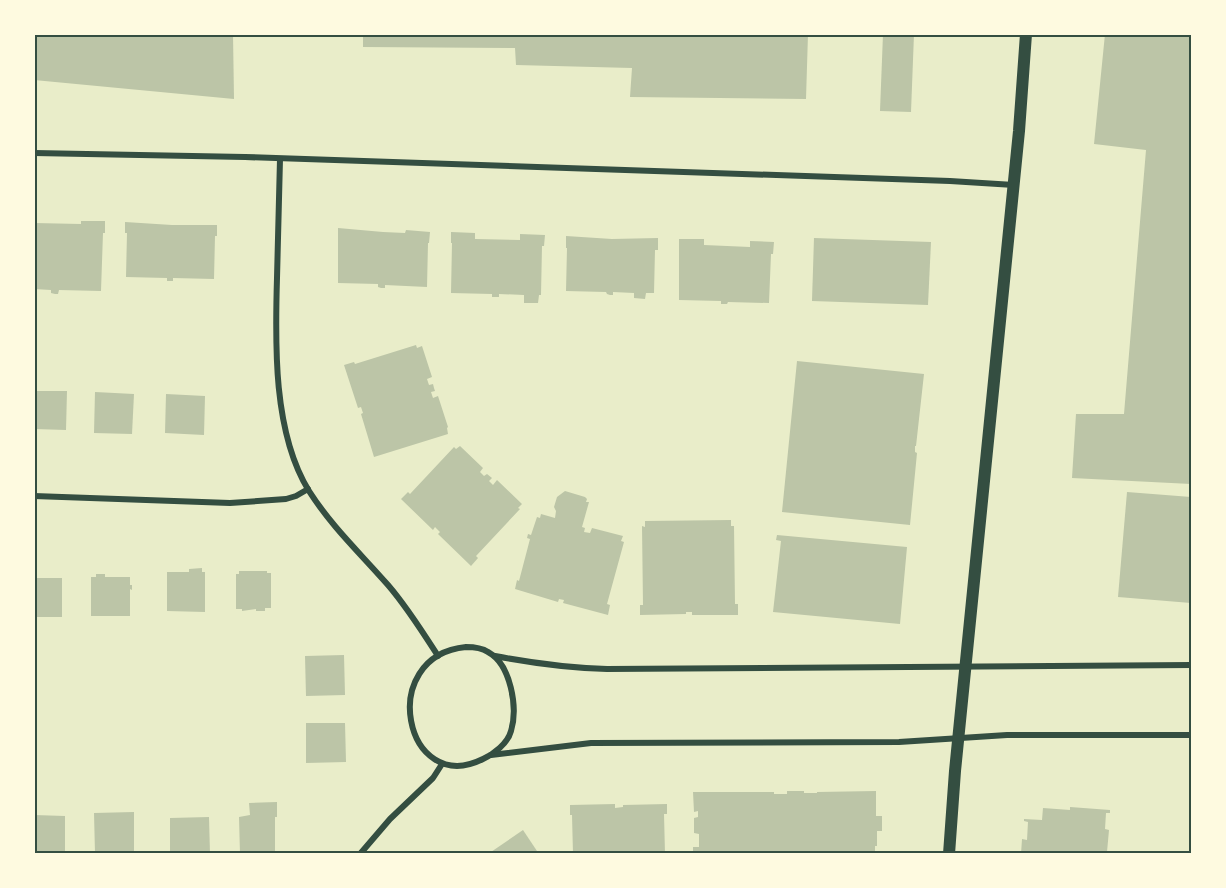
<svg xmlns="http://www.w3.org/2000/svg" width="1226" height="888" font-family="Spectral,serif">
<rect width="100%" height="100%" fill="#e9edc9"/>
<g fill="#bcc5a7">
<polygon points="34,34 233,34 234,99 34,80"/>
<polygon points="363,34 808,34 806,99 630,97 632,68 516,65 515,48 363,47"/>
<polygon points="883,34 914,34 911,112 880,111"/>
<polygon points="1105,34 1191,34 1191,484 1072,478 1076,414 1124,414 1146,150 1094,144"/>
<polygon points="81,221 105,221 105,233 103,233 101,291 59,290 58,294 55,294 51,293 51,290 34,289 34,223 81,224"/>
<polygon points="125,222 172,225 217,225 217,236 215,236 214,279 173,278 173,281 167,281 167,278 126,277 127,233 125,233"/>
<polygon points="338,228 383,232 405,233 406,230 430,232 429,243 428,243 427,287 385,285 385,288 381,288 378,287 378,284 338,283"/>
<polygon points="451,232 475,233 475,239 520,240 520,234 545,235 544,246 542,246 541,295 539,295 538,303 524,303 524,295 499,294 499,297 492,297 492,294 451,293 452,243 451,243"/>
<polygon points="566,236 612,239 658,238 658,250 655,250 654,293 646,293 645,299 634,298 634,293 613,292 613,295 610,295 607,294 606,292 566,291 567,248 566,248"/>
<polygon points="814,238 931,242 928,305 812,301"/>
<polygon points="679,239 704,239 704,245 750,247 750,241 774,242 773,254 771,254 769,303 728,302 727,304 721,304 721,301 679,300"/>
<polygon points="416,345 417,348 422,346 432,377 427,379 429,385 433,384 434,388 435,391 431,392 433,398 438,396 448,427 447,428 448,434 374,457 361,414 363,413 361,407 358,408 344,365 354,362 355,364"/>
<polygon points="797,361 924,374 916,446 915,446 915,452 917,453 910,525 782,512"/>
<polygon points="34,391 67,391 66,430 34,429"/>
<polygon points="95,392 134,394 132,434 94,433"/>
<polygon points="166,394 205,396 204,435 165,433"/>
<polygon points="460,446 483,468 480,472 484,476 487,474 492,478 489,481 493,485 497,480 522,504 518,508 520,509 476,556 478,558 471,566 438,534 440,532 435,527 433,530 401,499 408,492 410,494 454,447 456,449"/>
<polygon points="565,491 585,497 587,499 586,502 589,502 582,527 585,528 584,532 590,533 592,528 623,536 621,541 624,542 607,604 610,605 608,615 563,603 564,600 559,599 558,602 515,589 517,580 519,581 530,539 527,538 528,534 531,535 537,517 540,518 541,514 555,518 556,511 554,507 557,497"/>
<polygon points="1127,492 1191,497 1191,603 1118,597"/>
<polygon points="731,520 731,526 734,526 735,604 738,604 738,615 692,615 692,612 686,612 686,614 640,615 640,605 643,605 642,526 645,527 645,521"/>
<polygon points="777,535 907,547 900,624 773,612 781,541 776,540"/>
<polygon points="202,568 202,572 205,572 205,612 167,611 167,572 189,572 189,569"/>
<polygon points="239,571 267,571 267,573 271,573 271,608 265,608 265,611 256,611 256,609 242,611 242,609 236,609 236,574 239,574"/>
<polygon points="96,574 105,574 105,577 130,577 130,585 132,585 132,590 130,589 130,616 91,616 91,577 96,577"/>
<rect x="34" y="578" width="28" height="39"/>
<polygon points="344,655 345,695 306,696 305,656"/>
<polygon points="306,723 345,723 346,762 306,763"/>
<polygon points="787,791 804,791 804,793 817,793 817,792 876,791 876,816 882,816 882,831 877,831 877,846 875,846 875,854 693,854 693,847 699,847 699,834 694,833 694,818 698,817 698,811 694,812 693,792 774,792 774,794 787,794"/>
<polygon points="277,802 277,817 275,817 275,853 240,854 239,817 250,815 249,803"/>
<polygon points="615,804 615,808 623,807 623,805 667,804 667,814 664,814 665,854 573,854 572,815 570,815 570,805"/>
<polygon points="1070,807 1110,810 1110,813 1106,813 1105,829 1109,830 1107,852 1103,852 1103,854 1021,854 1022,839 1027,840 1028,822 1024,821 1024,819 1042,820 1043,808 1070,810"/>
<polygon points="134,812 134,852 112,852 112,854 95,853 94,813"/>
<polygon points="34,815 65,816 65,854 34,854"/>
<polygon points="209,817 210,854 170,854 170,818"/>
<polygon points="523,830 539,854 488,854"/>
</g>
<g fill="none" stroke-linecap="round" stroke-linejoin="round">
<g stroke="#344e41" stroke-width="6">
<polyline points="34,153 245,157 950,181 1014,185"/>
<path d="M280 159C279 199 278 238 277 278 275 344 273 433 309 491 332 527 360 553 388 585 407 607 422 631 438 656"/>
<polyline points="34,496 230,503 286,499 296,496 308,489"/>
<path d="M466 647C474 647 482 648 488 652 511 664 518 708 511 731 508 743 494 754 483 759 405 798 375 656 466 647Z"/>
<path d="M495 656C532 663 569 668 607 669L1192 665"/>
<polyline points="491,755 591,743 899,742 1007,735 1192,735"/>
<polyline points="360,854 390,819 433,778 442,764"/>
</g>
<polyline stroke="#344e41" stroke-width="12" points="949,854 955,771 1019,131 1026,34"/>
</g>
<rect width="1226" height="888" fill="none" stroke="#fefae0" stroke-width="72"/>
<rect x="36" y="36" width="1154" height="816" fill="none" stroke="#344e41" stroke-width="2"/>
</svg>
